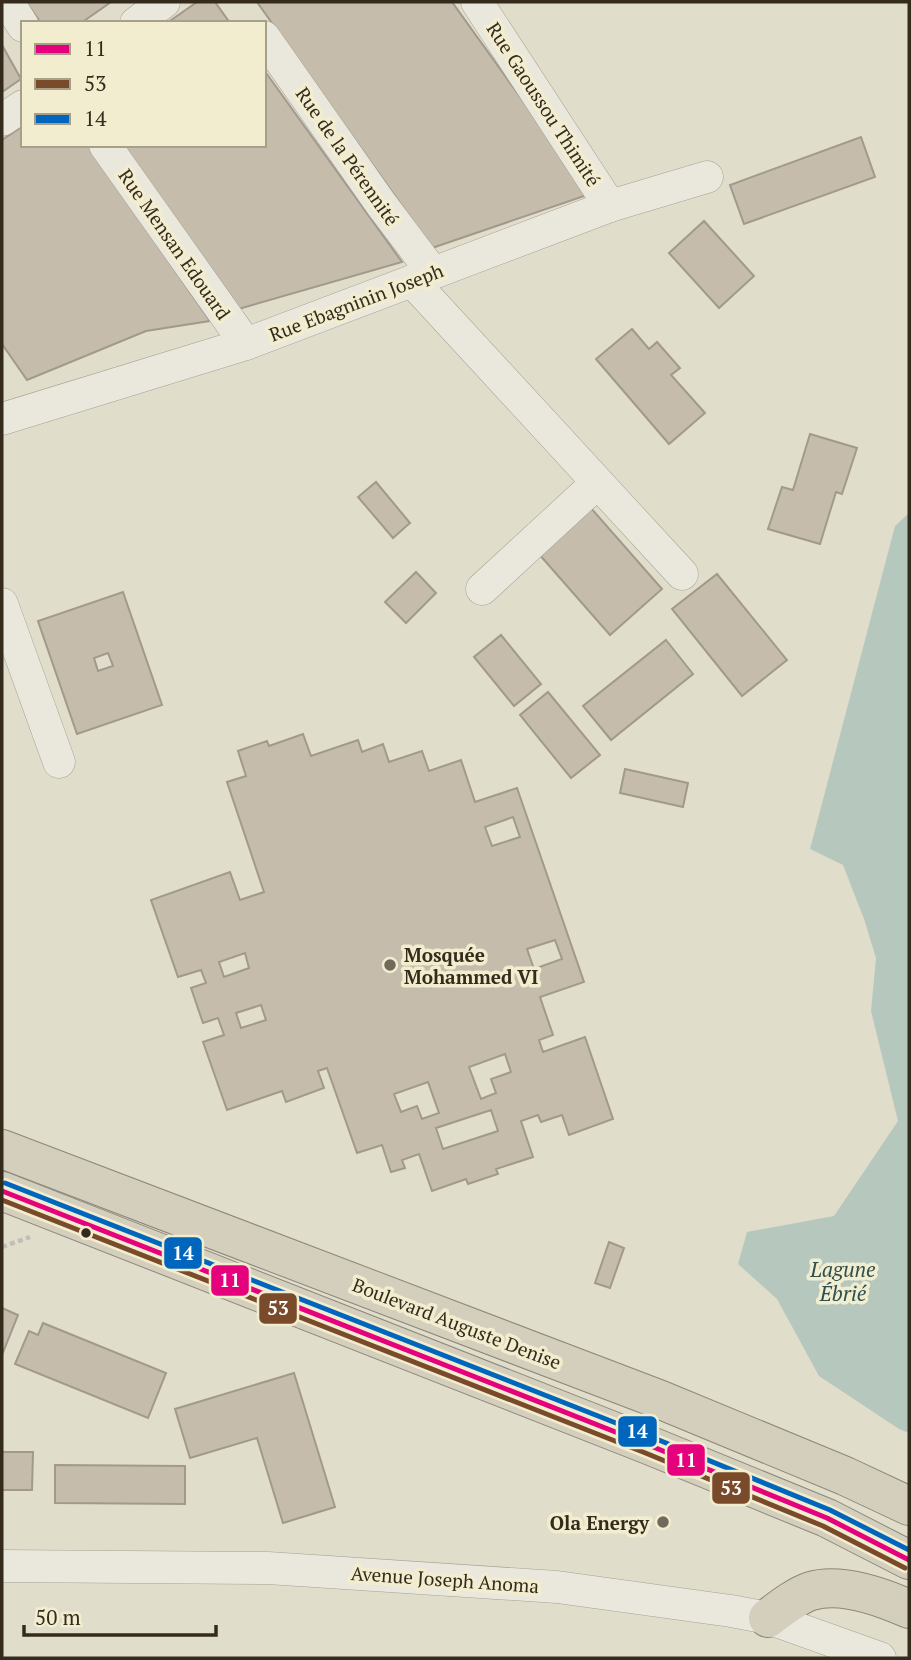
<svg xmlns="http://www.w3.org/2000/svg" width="911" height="1660" font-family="'PT Serif',serif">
<rect width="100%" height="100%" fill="#e1ddcb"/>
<polygon fill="#b6c7be" points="909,513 909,1433 899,1429 819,1376 777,1299 738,1264 747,1232 834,1216 898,1121 871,1011 876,958 864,919 843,865 810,849 895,526"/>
<g fill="#c5bcac" stroke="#a1998b" stroke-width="2" fill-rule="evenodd">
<polygon points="26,2 111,2 81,23 41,23"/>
<polygon points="197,2 215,2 230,23 167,23"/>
<polygon points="257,2 452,2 590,194 432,248"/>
<polygon points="2,45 21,79 2,92"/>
<polygon points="264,70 402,262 235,310 118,145 264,145"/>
<polygon points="23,126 23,145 88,145 210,321 146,331 27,380 2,344 2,140"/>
<polygon points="861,137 875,177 744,224 730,185"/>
<polygon points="704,221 754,276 719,308 669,253"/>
<polygon points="632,329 649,349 657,342 680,368 671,375 705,413 669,444 596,359"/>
<polygon points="810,434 857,448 842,494 836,492 820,544 768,529 782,487 793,490"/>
<polygon points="376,482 410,523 393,538 358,497"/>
<polygon points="590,507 662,589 610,635 538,553"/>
<polygon points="416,572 436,593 406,623 385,602"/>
<polygon points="717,574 787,660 742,696 672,609"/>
<path d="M123 592 162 705 77 734 38 621ZM108 653 113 666 98 671 94 658Z"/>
<polygon points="501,635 541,684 514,706 474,657"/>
<polygon points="666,640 693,674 611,740 583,706"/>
<polygon points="548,692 600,755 571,778 520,715"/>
<path d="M303 734 311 756 358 740 362 752 383 744 389 762 422 751 429 771 461 760 475 802 517 788 584 982 540 997 553 1035 539 1040 543 1052 585 1037 613 1119 569 1135 562 1115 541 1122 538 1115 521 1121 533 1157 496 1169 498 1174 468 1184 466 1179 432 1191 419 1154 402 1160 405 1168 391 1172 382 1145 357 1153 327 1068 318 1071 324 1088 286 1102 282 1091 227 1110 203 1042 224 1035 218 1018 203 1023 191 988 206 983 201 970 178 977 151 900 230 872 240 900 264 892 227 782 246 776 238 751 267 741 269 746ZM513 817 520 837 492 846 485 827ZM555 940 562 959 534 969 527 949ZM245 953 249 968 224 977 219 962ZM261 1005 266 1020 241 1028 236 1013ZM505 1054 511 1072 491 1079 496 1093 481 1099 469 1067ZM428 1082 439 1113 422 1119 417 1106 401 1112 394 1094ZM491 1110 498 1131 443 1149 436 1128Z"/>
<polygon points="625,769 688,783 683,807 620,793"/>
<polygon points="609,1242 624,1248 610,1288 595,1283"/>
<polygon points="2,1308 18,1315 2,1355"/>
<polygon points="43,1323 166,1373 148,1418 15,1364 29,1331 38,1335"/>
<polygon points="294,1373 335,1507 283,1523 257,1438 190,1458 175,1409"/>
<polygon points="2,1452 33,1452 32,1490 2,1490"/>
<polygon points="55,1465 185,1466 185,1504 55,1503"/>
</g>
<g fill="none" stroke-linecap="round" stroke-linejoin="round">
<defs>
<g id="minor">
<polyline points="8,2 23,26"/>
<polyline points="477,2 610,206"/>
<polyline points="136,23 164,2"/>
<polyline points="264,37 381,204 433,273"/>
<polyline points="2,120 23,106"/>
<polyline points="105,145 246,344"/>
<polyline points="412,281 682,574"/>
<polyline points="2,419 246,344 610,206 707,177"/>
<polyline points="482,589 597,483"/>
<polyline points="2,604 59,762"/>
<polyline points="2,1566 268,1568 557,1587 731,1611 768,1618 880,1658"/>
</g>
<g id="highway">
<polyline points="2,1149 661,1400 845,1476 909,1506"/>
<polyline points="2,1191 646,1444 827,1518 909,1560"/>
<path d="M768 1618C780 1609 796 1596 811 1591 841 1582 882 1597 909 1609"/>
</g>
</defs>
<use href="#minor" stroke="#a6a294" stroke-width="33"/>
<use href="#highway" stroke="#8c877b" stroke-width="40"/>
<polyline stroke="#c2beb3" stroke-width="4.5" stroke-dasharray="5 3.5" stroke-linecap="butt" points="2,1247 30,1237"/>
<use href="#minor" stroke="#eae7dc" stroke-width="32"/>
<use href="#highway" stroke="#d4cebc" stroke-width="38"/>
<defs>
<polyline id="bus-1" points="2,1191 646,1444 827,1518 909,1560"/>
<polyline id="bus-2" points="2,1200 643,1452 823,1526 905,1568"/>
<polyline id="bus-3" points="5,1183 649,1436 830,1510 909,1550"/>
</defs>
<use href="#bus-1" stroke="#f3edd0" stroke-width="10"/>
<use href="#bus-2" stroke="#f3edd0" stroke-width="10"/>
<use href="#bus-3" stroke="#f3edd0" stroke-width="10"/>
<use href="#bus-1" stroke="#e5007d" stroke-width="5"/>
<use href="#bus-2" stroke="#7a4b2a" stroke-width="5"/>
<use href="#bus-3" stroke="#0065bd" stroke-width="5"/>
</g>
<g fill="#71695a" stroke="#f3edd0" stroke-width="2.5">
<circle cx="390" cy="965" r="7"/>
<circle cx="663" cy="1522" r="7"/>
</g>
<circle fill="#342b1d" stroke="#f3edd0" stroke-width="2.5" cx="86" cy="1233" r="6"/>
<g text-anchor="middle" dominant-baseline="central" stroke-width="7" stroke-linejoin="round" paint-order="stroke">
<g font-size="19" fill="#342b1d" stroke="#f3edd0">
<text transform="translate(544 104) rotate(57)">Rue Gaoussou Thimité</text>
<text transform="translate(348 156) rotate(55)">Rue de la Pérennité</text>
<text transform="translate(175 244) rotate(55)">Rue Mensan Edouard</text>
<text transform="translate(356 302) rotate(-21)">Rue Ebagninin Joseph</text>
<text transform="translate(457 1323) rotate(21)">Boulevard Auguste Denise</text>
<text transform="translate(445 1579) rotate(4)">Avenue Joseph Anoma</text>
</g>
<g font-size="19" font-weight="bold" fill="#342b1d" stroke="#f3edd0" text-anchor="start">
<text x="404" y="954">Mosquée<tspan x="404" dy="22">Mohammed VI</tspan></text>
<text x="649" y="1522" text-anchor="end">Ola Energy</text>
</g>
<g font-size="21" font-style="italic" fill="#2d5052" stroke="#f3edd0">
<text x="843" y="1269">Lagune<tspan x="843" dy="24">Ébrié</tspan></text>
</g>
</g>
<g stroke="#f3edd0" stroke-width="2.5">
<rect x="163" y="1236" width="40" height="34" rx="7" fill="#0065bd"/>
<rect x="210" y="1264" width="40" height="33" rx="7" fill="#e5007d"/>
<rect x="258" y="1292" width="40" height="33" rx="7" fill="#7a4b2a"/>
<rect x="617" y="1415" width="41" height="33" rx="7" fill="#0065bd"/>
<rect x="666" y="1443" width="40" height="34" rx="7" fill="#e5007d"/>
<rect x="711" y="1471" width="40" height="34" rx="7" fill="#7a4b2a"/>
</g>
<g font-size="19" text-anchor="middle" font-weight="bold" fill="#fff">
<text x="183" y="1260">14</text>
<text x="230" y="1287">11</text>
<text x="278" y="1315">53</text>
<text x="637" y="1438">14</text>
<text x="686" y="1467">11</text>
<text x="731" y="1495">53</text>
</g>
<rect width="911" height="1660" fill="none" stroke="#342b1d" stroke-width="7"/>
<rect x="21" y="21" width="245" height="126" fill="#f3edd0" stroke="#a79f88" stroke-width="2"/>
<rect x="35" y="44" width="35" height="10" fill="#e5007d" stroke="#a79f88" stroke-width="2"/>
<text x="84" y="56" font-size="21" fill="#342b1d">11</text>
<rect x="35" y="79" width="35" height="10" fill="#7a4b2a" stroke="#a79f88" stroke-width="2"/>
<text x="84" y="91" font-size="21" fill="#342b1d">53</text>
<rect x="35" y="114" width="35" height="10" fill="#0065bd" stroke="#a79f88" stroke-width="2"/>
<text x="84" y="126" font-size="21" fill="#342b1d">14</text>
<path d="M24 1625v10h192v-10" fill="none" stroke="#342b1d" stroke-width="3.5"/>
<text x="35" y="1625" font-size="21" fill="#342b1d" stroke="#f3edd0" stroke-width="5" paint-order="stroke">50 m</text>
</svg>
